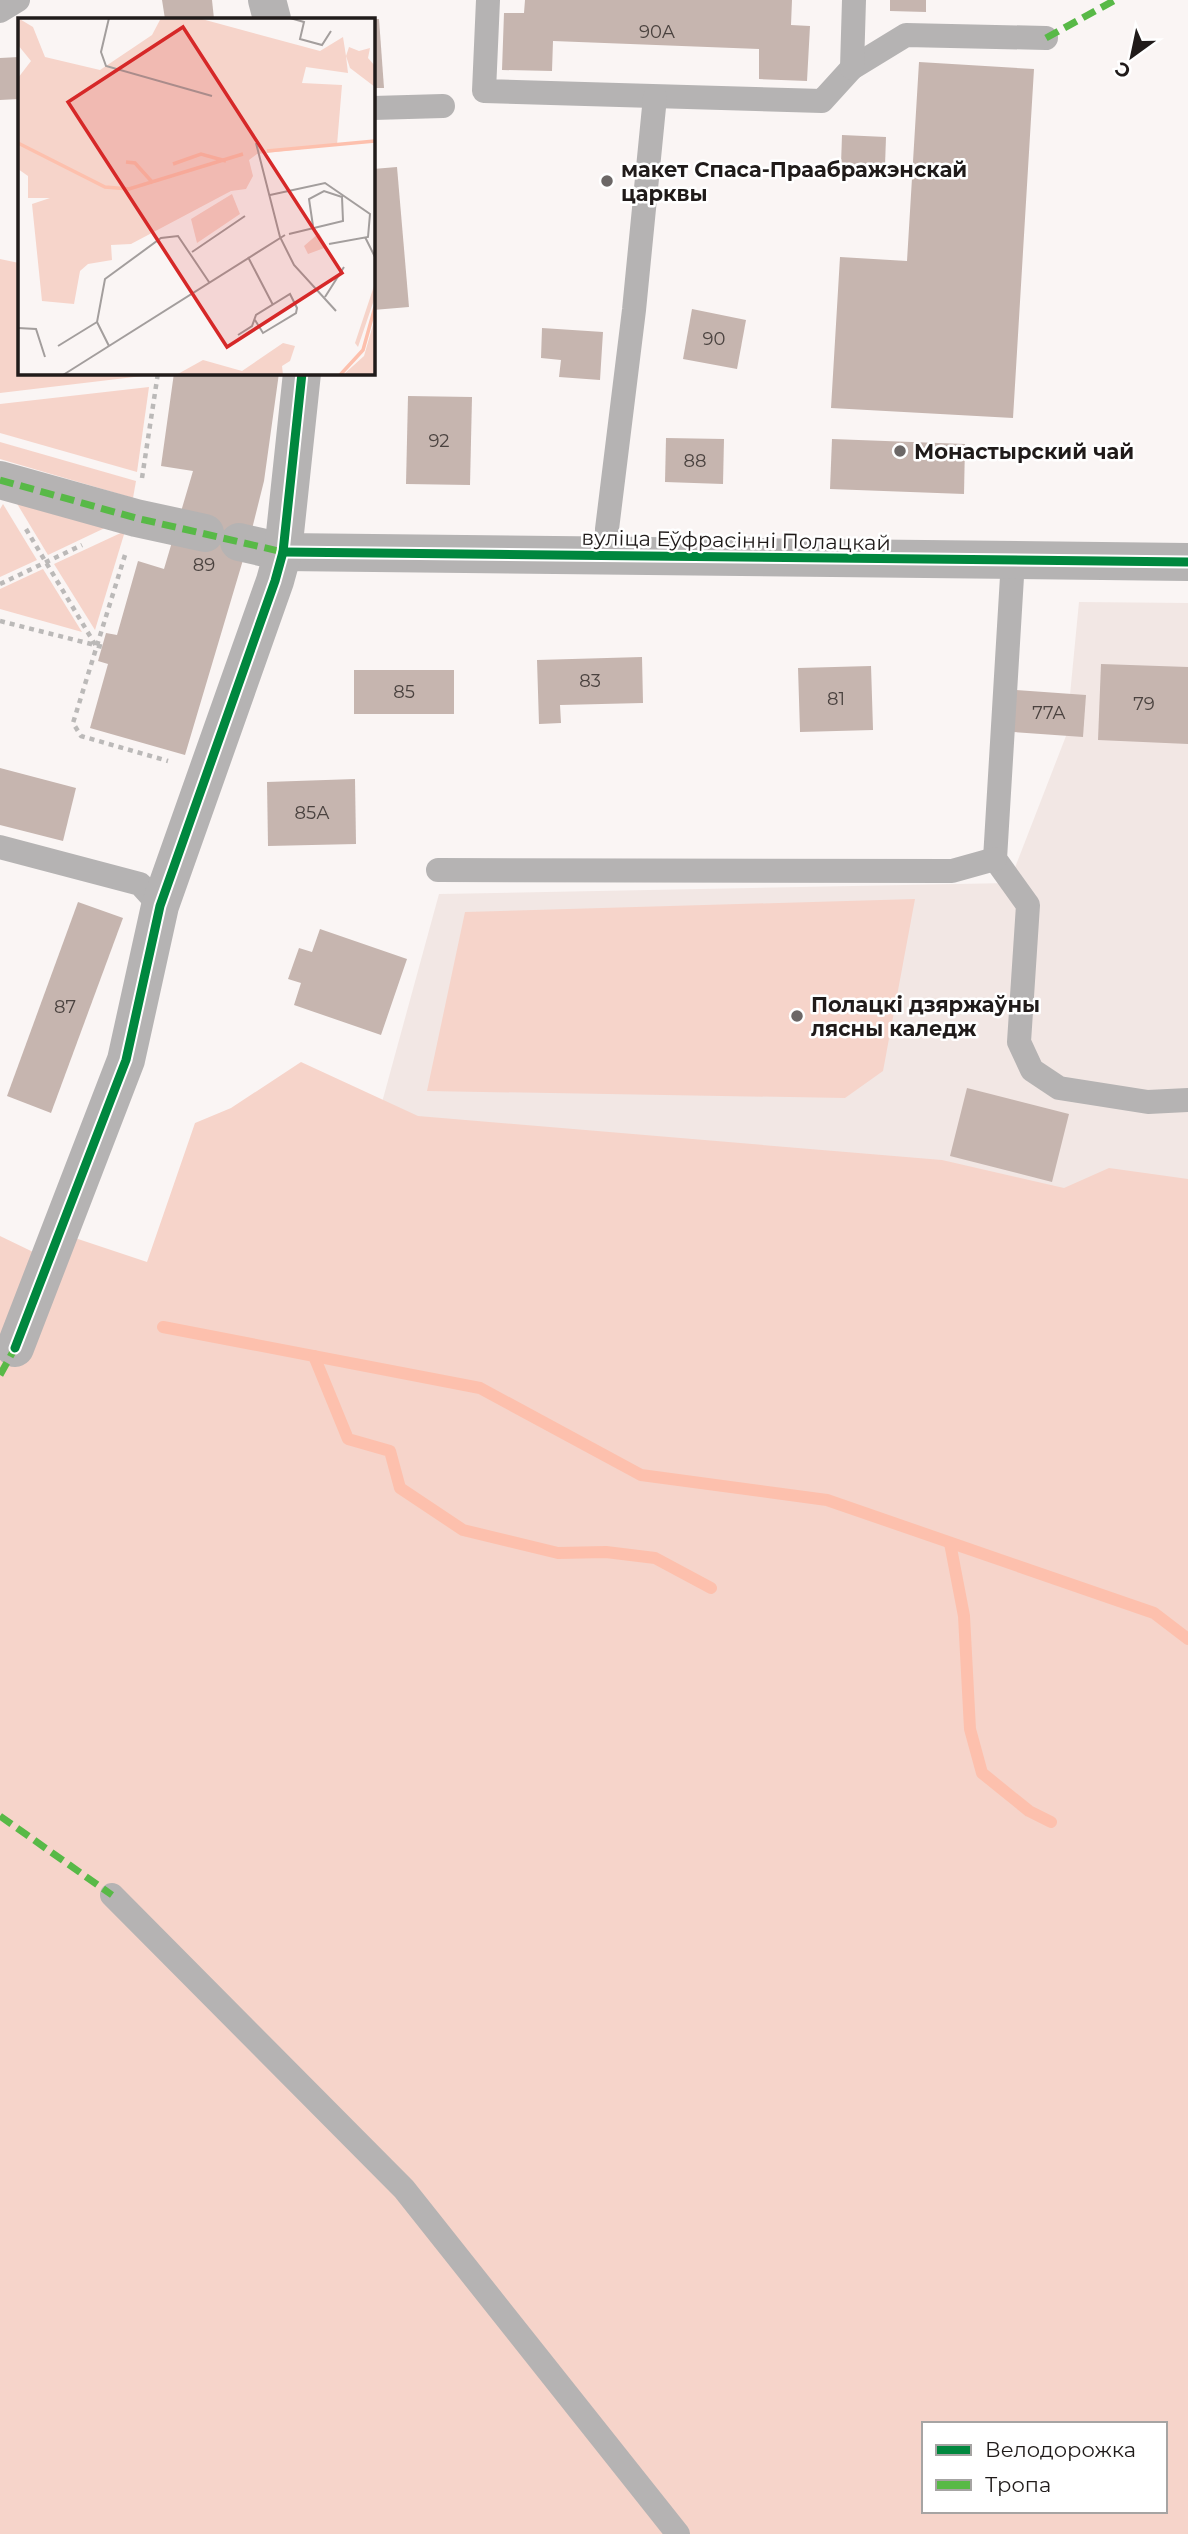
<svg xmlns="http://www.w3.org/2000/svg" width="1188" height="2534" font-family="Montserrat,sans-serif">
<rect width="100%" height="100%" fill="#faf5f4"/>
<polygon fill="#f2e7e4" points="1079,602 1188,603 1188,1396 372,1139 439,894 1009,883 1066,736"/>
<g fill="#f6d4ca" fill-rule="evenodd">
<polygon points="0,259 19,263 19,373 151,373 151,375 0,393"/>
<polygon points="149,387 137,472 0,433 0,404"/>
<polygon points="0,442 136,481 133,498 0,459"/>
<polygon points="16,502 109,526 48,555"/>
<polygon points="3,504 37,560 0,577 0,509"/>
<polygon points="125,531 95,630 54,564"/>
<polygon points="43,569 82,632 0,609 0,589"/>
<polygon points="915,899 883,1071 845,1098 427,1091 465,912"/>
<path d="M301 1062 418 1116 942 1160 1064 1188 1109 1168 1188 1179V2534H0V1236L58 1264 69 1236 147 1262 195 1123 231 1108ZM924 2424H1165V2511H924Z"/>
</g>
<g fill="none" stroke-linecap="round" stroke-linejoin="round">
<g stroke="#fdc0ad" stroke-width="12">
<polyline points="163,1327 480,1388 641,1475 827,1500 1154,1613 1188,1639"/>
<polyline points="314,1356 348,1439 390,1451 400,1488 463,1530 558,1553 606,1552 655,1558 711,1588"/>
<polyline points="950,1543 964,1616 970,1729 982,1773 1029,1811 1051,1822"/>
</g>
</g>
<g fill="#c6b5af">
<polygon points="162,0 212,0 214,19 165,19"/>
<polygon points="525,0 792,0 791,25 810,26 807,81 759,79 759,49 553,41 552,71 502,70 504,13 524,13"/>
<polygon points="890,0 926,0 926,12 890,11"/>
<polygon points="373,19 379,19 384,88 373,88"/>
<polygon points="19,57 19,99 0,100 0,58"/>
<polygon points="919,62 1034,69 1013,418 831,408 840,257 907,261"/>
<polygon points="842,135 886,137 885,166 841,165"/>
<polygon points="397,167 409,307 373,310 373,169"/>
<polygon points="692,309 746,320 737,369 683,359"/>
<polygon points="542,328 603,332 600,380 559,377 561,360 541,358"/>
<polygon points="174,373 279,373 264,481 251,533 185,755 90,728 108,664 98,661 106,633 117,635 138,561 164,569 193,471 161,466"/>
<polygon points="408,396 472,397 470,485 406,484"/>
<polygon points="666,438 724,439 723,484 665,482"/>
<polygon points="832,439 965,444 964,494 830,489"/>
<polygon points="642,657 643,703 560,705 561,723 539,724 537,660"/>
<polygon points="1101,664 1188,667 1188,744 1098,740"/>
<polygon points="871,666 873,730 800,732 798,668"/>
<rect x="354" y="670" width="100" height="44"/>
<polygon points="1015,690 1086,695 1083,737 1013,732"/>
<polygon points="0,768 76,788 63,841 0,825"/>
<polygon points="355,779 356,844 268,846 267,782"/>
<polygon points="78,902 123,918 51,1113 7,1096"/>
<polygon points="320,929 407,959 381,1035 294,1005 301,983 288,979 299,948 312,952"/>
<polygon points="967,1088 1069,1114 1052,1182 950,1156"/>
</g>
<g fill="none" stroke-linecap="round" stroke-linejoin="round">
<g stroke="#bbb9b8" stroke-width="4.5" stroke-dasharray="5 5" stroke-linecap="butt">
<polyline points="142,478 158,373"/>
<polyline points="26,529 96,646"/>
<polyline points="125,555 73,723 81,736 168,761"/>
<polyline points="0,584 82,545"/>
<polyline points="0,621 103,647"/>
</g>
<g stroke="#b5b3b3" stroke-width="24">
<polyline points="488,0 484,91 822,101 852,68 906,35 1046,38"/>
<polyline points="0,11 18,0"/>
<polyline points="852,68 854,0"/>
<polyline points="373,108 443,106"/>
<polyline points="606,557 607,529 634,310 655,97"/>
<polyline points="1013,560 995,859 1028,905 1019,1042 1032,1070 1059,1088 1148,1102 1188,1100"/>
<polyline points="0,847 140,884 160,906"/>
<polyline points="438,870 952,871 995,859"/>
<polyline points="112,1895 404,2189 678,2534"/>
</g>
<g stroke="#b5b3b3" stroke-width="38">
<polyline points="267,0 272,19"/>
<polyline points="0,480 136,518 205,533"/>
<polyline points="239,542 283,552 1188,562"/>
<polyline points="15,1348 126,1060 160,906 275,581 283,552 302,373"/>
</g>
<g stroke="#58b947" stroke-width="7" stroke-dasharray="14 7" stroke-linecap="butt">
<polyline points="1046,38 1115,0"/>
<polyline points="0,480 136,518 283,552"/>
<polyline points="0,1375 15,1348"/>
<polyline points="0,1816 112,1895"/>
</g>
<defs>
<g id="cycleway">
<polyline points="283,552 1188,562"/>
<polyline points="15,1348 126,1060 160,906 275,581 283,552 302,373"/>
</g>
</defs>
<use href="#cycleway" stroke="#fff" stroke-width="13"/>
<use href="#cycleway" stroke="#00873e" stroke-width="9"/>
</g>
<g fill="#6c6766" stroke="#fff" stroke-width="2.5">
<circle cx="607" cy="181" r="7"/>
<circle cx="900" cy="451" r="7"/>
<circle cx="797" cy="1016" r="7"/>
</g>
<g text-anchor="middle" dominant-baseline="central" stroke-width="5" stroke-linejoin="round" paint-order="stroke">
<g font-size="18" fill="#4a423f">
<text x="657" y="32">90А</text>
<text x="714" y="339">90</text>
<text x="439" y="441">92</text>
<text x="695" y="461">88</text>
<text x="204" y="565">89</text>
<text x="590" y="681">83</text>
<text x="404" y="692">85</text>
<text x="836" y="699">81</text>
<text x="1144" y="704">79</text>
<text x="1049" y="713">77А</text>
<text x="312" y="813">85А</text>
<text x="65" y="1007">87</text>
</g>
<g font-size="21" font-weight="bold" fill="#201b1a" stroke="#fff" text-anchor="start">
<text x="621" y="169">макет Спаса-Праабражэнскай<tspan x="621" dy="24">царквы</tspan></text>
<text x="914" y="451">Монастырский чай</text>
<text x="811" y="1004">Полацкі дзяржаўны<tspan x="811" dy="24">лясны каледж</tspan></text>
</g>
<g font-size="21" fill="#201b1a" stroke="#fff">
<text transform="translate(736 540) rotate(1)">вуліца Еўфрасінні Полацкай</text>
</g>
</g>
<g transform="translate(18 18)">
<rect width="357" height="357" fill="#faf5f4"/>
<path d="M0 0 15 9 27 39 82 52 134 17 143 0H180L302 33 325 19 328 38 331 29 341 33 352 30 350 40 357 48V69L332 50 328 38 330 55 288 49 284 65 324 67 319 127 239 136 231 142 235 158 228 171 213 173 113 226 93 227 94 242 70 246 62 253 56 286 24 283 14 186 32 180H10V158L0 151V60L13 43 0 27ZM214 176 222 196 179 225 173 201ZM301 215 309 229 290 236 286 228ZM357 265V279L340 329 337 325ZM357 300V357H325L346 338ZM265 325 277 328 272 343 264 348 265 357H158L185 342 224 353Z" fill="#f6d4ca"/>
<path fill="none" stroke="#fdc0ad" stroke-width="3.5" d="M0 125 87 169 111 171 225 136M249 133 357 123M108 144 117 145 135 165M155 146 183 136 208 143M322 357 345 332 357 289"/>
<path fill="none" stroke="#a39e9d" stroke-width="2" d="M91 0 83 34 88 48 194 78M272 0 286 4 282 21 304 27 313 13M238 125 262 219 276 247 318 293M252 177 307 165 352 196 350 219 311 226M271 216 325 203 324 179 306 173 291 181 295 208M347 219 357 239M174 234 227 198M230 239 255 287M307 279 326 249M0 310 18 311 27 339M220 317 234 308 238 297 272 276 279 290 278 295 245 315 237 302M40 328 79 304M91 328 79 304 87 261 143 220 160 218 191 264M45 357 267 217"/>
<path fill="#d62828" fill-opacity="0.15" stroke="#d62828" stroke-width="3.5" d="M165 9 324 255 209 329 50 84Z"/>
<rect width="357" height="357" fill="none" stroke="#201b1a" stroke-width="3.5"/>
</g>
<rect x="922" y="2422" width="245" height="91" fill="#ffffff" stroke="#a6a4a3" stroke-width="2"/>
<rect x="936" y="2445" width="35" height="10" fill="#00873e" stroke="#a6a4a3" stroke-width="2"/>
<text x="985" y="2457" font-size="21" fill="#201b1a">Велодорожка</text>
<rect x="936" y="2480" width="35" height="10" fill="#58b947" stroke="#a6a4a3" stroke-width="2"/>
<text x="985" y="2492" font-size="21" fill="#201b1a">Тропа</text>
<g transform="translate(1132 56) rotate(213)" stroke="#ffffff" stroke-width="5" paint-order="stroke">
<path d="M0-5L12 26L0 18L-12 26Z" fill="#201b1a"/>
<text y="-10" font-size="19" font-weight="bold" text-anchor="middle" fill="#201b1a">С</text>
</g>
</svg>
